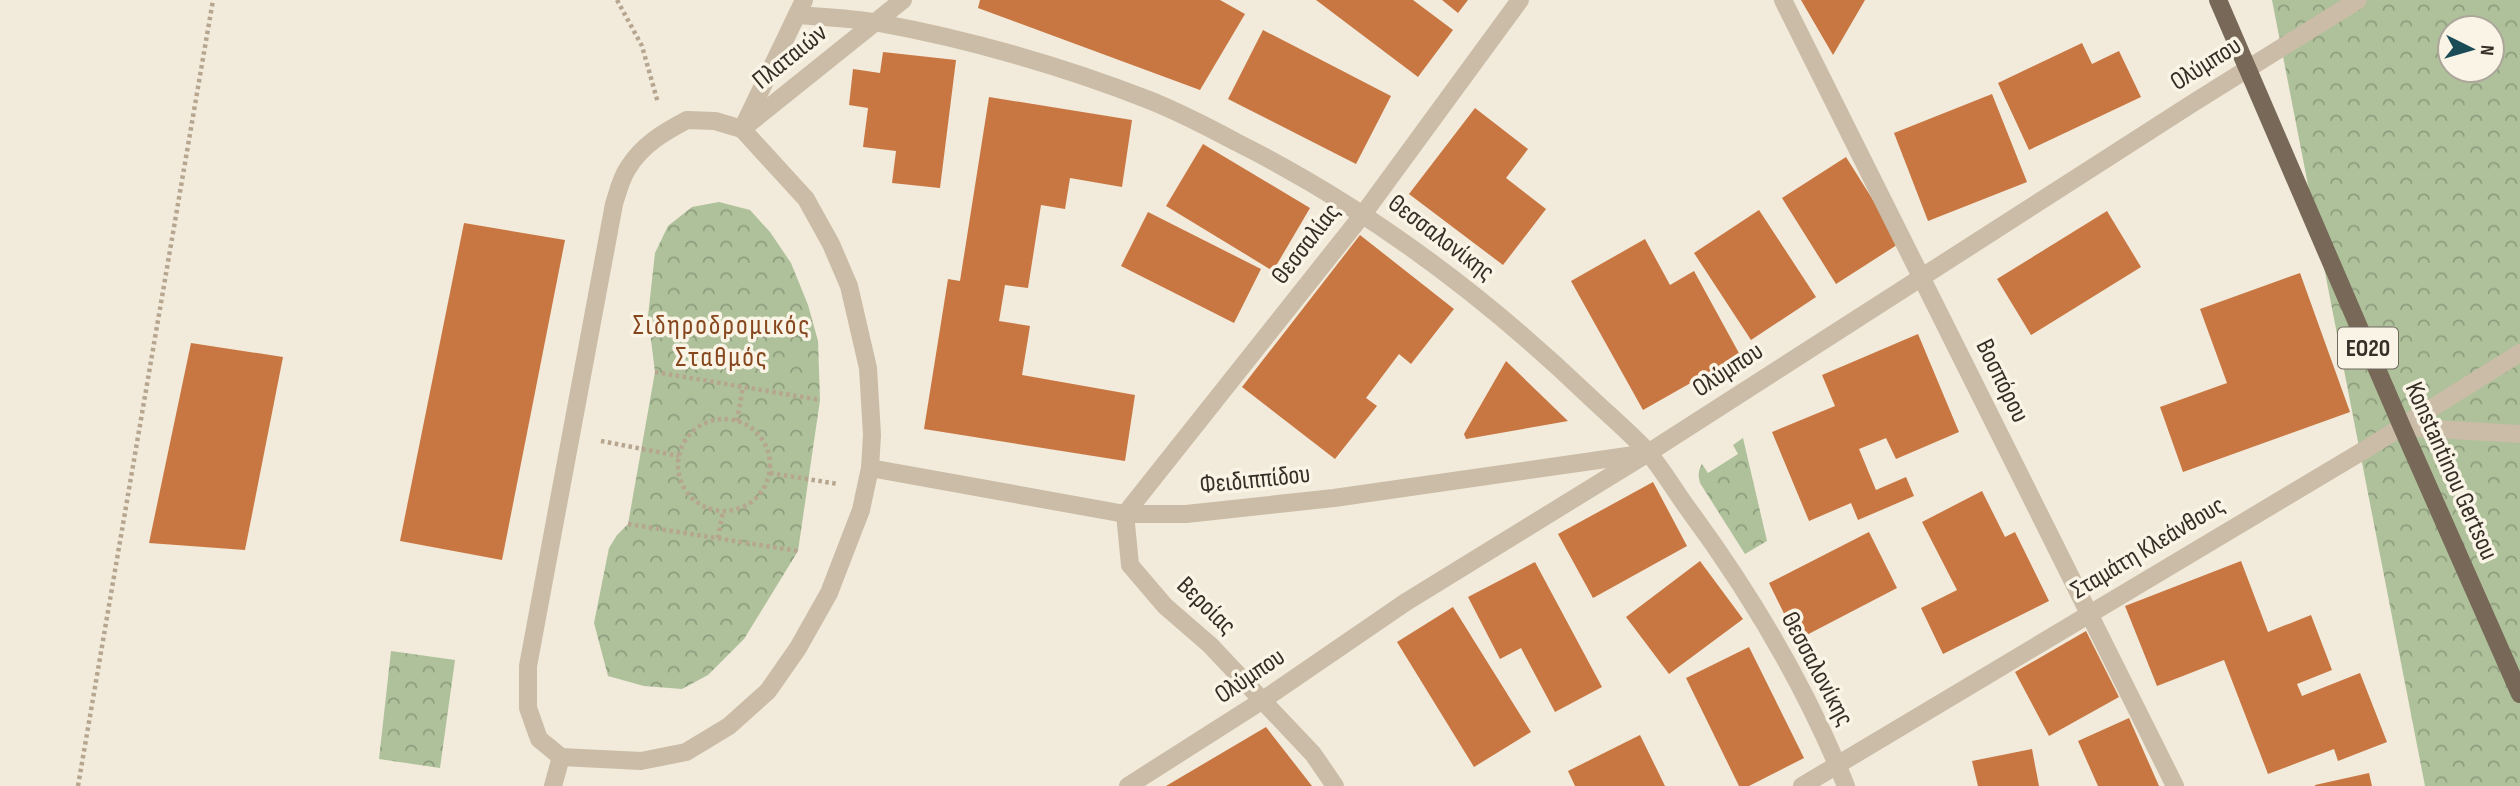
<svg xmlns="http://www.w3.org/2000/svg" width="2520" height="786" font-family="'Sofia Sans Condensed',sans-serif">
<defs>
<pattern id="park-crowns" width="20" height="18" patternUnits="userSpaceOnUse" patternTransform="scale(1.75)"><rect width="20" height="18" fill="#aec19a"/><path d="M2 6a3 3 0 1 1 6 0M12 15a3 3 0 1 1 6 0" fill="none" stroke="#8e9d7e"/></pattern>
</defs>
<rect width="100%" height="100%" fill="#f2eada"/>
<g fill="url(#park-crowns)" fill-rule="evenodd">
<path d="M2272 0H2520V786H2425ZM2450 28H2492V70H2450Z"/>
<polygon points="719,202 750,210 770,232 791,263 808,305 818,341 820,400 798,551 744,639 708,675 682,689 644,686 608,676 594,623 609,548 617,535 628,524 655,372 648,316 655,253 668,226 692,207"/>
<path d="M1743 438 1767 541 1745 554 1700 483C1698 475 1698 471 1702 464L1708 473 1738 454 1733 445Z"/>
<polygon points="391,651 455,660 440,768 379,759"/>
</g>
<g fill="#c87742">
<polygon points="980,0 1220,0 1245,14 1200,90 978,8"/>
<polygon points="1316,0 1413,0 1453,30 1418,77"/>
<polygon points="1442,0 1468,0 1458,13"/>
<polygon points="1801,0 1865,0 1833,55"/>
<polygon points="1263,30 1391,96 1356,164 1228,99"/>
<polygon points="2082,43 2092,64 2119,51 2141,97 2029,150 1998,83"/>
<polygon points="883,52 956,60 940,188 892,183 896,151 863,147 868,108 849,105 853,69 880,73"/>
<polygon points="1992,94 2027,182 1928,221 1894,133"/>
<polygon points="989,97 1132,120 1122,187 1070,178 1065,209 1041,205 1028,288 1005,285 999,321 1030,326 1022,375 1135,395 1125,461 924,429 948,279 960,281"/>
<polygon points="1475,108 1528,149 1506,178 1546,209 1503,265 1409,194"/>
<polygon points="1203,144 1310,208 1273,271 1166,206"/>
<polygon points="1846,157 1900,243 1836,284 1782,198"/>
<polygon points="1759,210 1816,297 1751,340 1694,253"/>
<polygon points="2107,211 2141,267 2031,335 1997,279"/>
<polygon points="1148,212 1261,269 1234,323 1121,266"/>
<polygon points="464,223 565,240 502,560 400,541"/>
<polygon points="1360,235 1454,309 1411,364 1399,354 1366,398 1377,406 1335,459 1242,387"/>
<polygon points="1645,239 1670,285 1694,271 1740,355 1643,410 1571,281"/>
<polygon points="2300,273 2350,412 2183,472 2160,407 2227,383 2200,309"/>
<polygon points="1918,334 1959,432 1896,459 1886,438 1859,449 1876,490 1906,477 1914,496 1858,520 1851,503 1809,521 1772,432 1835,406 1822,375"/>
<polygon points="191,343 283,357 245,550 149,543"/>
<polygon points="1506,361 1568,421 1466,439 1464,434"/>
<polygon points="1653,482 1687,546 1593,598 1558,534"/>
<polygon points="1982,491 2005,537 2015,532 2049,601 1943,654 1921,608 1957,590 1922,522"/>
<polygon points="1869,532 1897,588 1797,640 1769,583"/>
<polygon points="1700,561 1743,619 1669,674 1626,617"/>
<polygon points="2241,561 2268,632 2311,615 2332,670 2297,684 2302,696 2360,673 2387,742 2338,761 2334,749 2268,774 2224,660 2157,686 2125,606"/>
<polygon points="1535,562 1602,687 1555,712 1521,648 1500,659 1468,597"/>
<polygon points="1453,607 1531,732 1474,767 1397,642"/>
<polygon points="2086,631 2119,697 2049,736 2015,672"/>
<polygon points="1749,647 1804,758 1749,786 1739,786 1686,678"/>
<polygon points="2129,718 2159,786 2098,786 2078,741"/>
<polygon points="1266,727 1312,786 1166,786"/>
<polygon points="1640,735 1665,786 1575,786 1568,771"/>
<polygon points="2032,749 2039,786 1978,786 1972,761"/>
<polygon points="2369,773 2372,786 2315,786 2315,785"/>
</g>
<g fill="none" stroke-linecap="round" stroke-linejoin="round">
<g stroke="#b6a690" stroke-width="4.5" stroke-dasharray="3.5 3.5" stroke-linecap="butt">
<polyline points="617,0 642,46 658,103"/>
<polyline points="655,372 820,400"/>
<circle cx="724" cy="465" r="46"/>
<polyline points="737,421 743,387"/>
<polyline points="601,441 679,456"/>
<polyline points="770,473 838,484"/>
<polyline points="628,524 798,551"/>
<polyline points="718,538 723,511"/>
<polyline points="78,786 213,0"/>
</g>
<g stroke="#cabca6" stroke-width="18">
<polyline points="1783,0 2175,786"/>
<path d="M797 15C824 17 852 18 879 23 968 39 1065 67 1149 100 1179 112 1208 127 1236 142 1368 208 1485 296 1591 398 1609 415 1629 432 1646 450 1661 467 1673 488 1686 506 1749 591 1806 687 1846 786"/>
<path d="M687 120 715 121 742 129 806 199 831 244 849 286 868 368 872 435 870 468 861 510 829 593 798 648 768 691 729 726 686 752 641 761 561 757 539 739 528 708V666L614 204C618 192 621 178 628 168 642 145 664 132 687 120Z"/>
<polyline points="745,123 804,0"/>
<polyline points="742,129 903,0"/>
<polyline points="2402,427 2520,434"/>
<polyline points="870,468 1125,514 1186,514 1334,498 1641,454"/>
<polyline points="1125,514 1364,213 1520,0"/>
<polyline points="1125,514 1130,565 1165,606 1210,645 1313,754 1335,786"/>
<polyline points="553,786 561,757"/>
<polyline points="1128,786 1263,700 1406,602 1648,453 2193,103 2358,0"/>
<polyline points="1802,786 2366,449 2520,353"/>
</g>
<polyline stroke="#786858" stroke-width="18" points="2218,0 2402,427 2520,694"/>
</g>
<g text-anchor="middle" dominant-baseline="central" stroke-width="7" stroke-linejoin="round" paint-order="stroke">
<rect fill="#faf4e6" stroke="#716960" stroke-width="2" x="2338" y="327.5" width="60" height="41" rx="5"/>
<g font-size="24" font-weight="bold" fill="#362e27">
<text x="2368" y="348">ΕΟ20</text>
</g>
<g font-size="26" fill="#362e27" stroke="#faf4e6">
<text transform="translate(790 57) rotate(-39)">Πλαταιών</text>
<text transform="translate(2206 64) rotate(-32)">Ολύμπου</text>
<text transform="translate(1441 238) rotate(37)">Θεσσαλονίκης</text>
<text transform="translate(1306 244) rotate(-52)">Θεσσαλίας</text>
<text transform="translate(1728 370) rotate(-33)">Ολύμπου</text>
<text transform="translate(2002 381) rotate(64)">Βοσπόρου</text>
<text transform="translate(2451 471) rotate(66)">Konstantinou Gertsou</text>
<text transform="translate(1255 480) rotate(-6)">Φειδιππίδου</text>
<text transform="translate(2148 548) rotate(-31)">Σταμάτη Κλεάνθους</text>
<text transform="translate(1206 606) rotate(44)">Βεροίας</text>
<text transform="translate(1817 669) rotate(62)">Θεσσαλονίκης</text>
<text transform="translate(1250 676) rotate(-34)">Ολύμπου</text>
</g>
<g font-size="28" letter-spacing="2" fill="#87471e" stroke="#faf4e6">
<text x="722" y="325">Σιδηροδρομικός<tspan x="722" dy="32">Σταθμός</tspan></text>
</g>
</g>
<g transform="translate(2471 49) rotate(95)"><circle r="33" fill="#faf4e6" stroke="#aca59a" stroke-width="2"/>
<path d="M0-5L12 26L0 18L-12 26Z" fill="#1c4b58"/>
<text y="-10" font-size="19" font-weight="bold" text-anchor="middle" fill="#362e27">N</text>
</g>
</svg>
